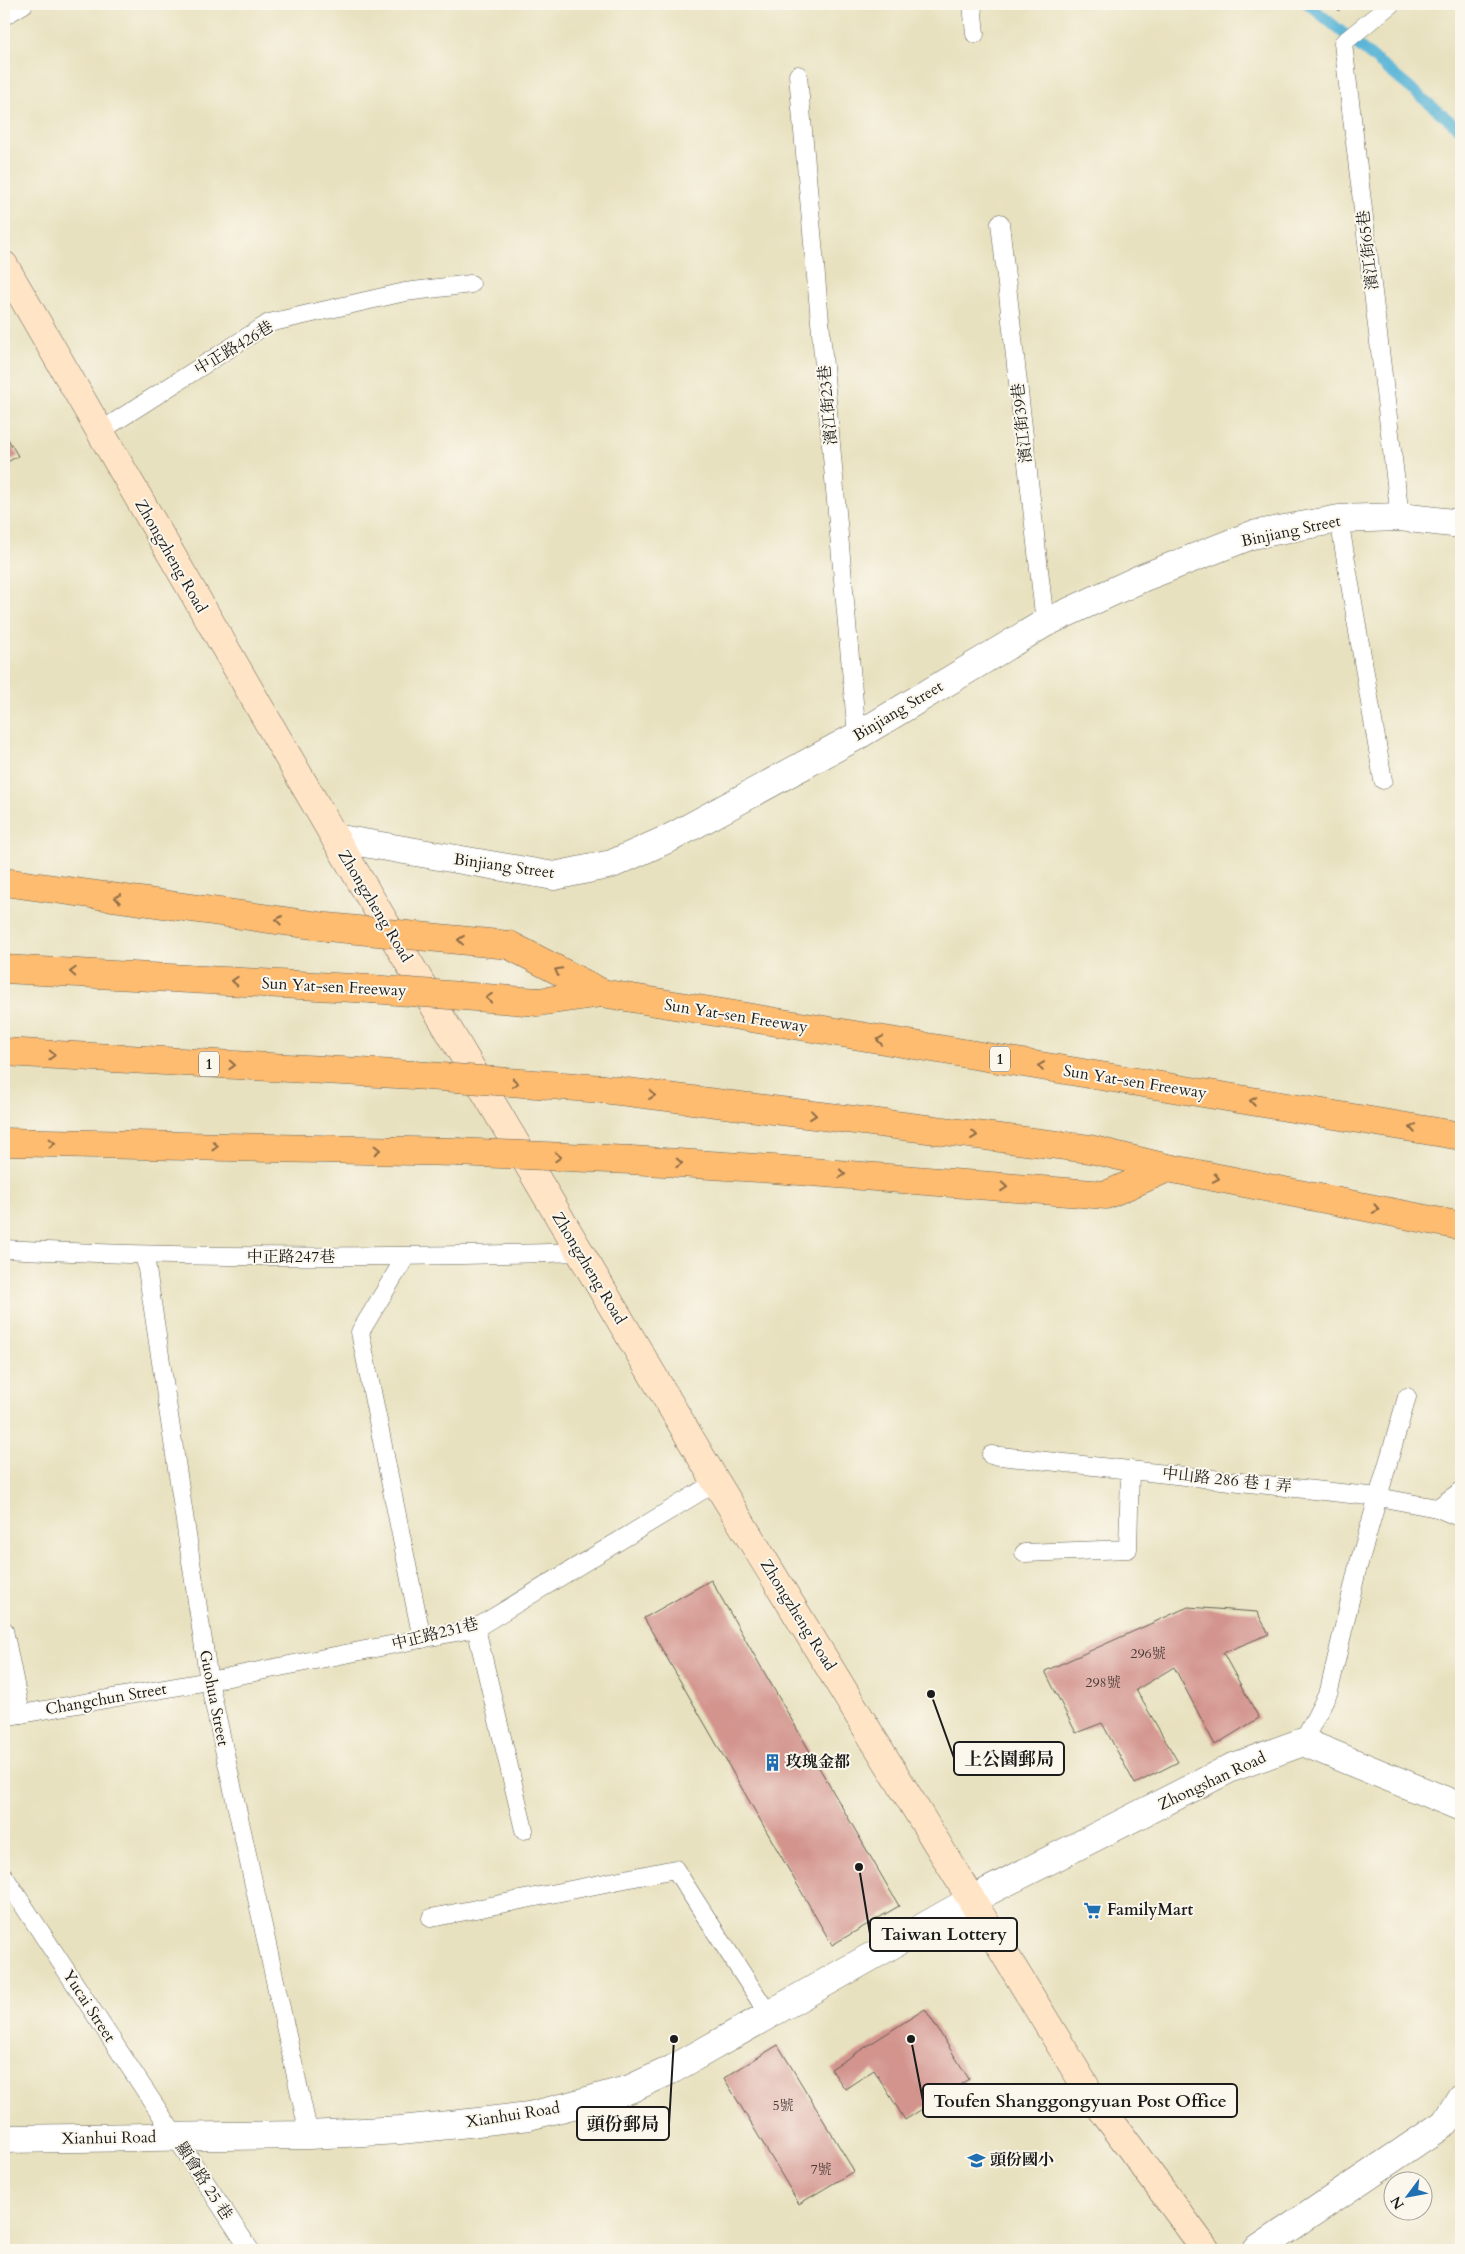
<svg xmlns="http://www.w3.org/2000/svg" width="1465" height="2254" font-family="Cardo,'Noto Serif TC',serif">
<rect width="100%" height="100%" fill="#fbf7ec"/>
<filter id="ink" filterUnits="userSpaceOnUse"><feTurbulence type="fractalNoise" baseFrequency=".02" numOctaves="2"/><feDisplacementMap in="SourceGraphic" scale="10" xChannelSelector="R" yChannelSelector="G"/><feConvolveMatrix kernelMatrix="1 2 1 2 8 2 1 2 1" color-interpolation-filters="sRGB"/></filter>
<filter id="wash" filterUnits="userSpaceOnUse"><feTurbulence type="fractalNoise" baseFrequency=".0096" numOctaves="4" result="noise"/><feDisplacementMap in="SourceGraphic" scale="20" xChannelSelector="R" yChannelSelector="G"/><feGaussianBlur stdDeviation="1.12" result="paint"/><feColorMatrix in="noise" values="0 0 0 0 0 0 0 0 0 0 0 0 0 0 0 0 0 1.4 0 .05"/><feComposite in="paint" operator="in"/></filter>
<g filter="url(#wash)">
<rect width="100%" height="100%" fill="#e8e1bf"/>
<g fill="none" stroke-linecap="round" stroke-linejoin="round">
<polyline stroke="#5ab5d7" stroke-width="11" points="1308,4 1461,130"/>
</g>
<g id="blocks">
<g fill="#d3948e">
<polygon points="4,432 18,456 4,464"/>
<polygon points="711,1580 899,1906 832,1945 644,1618"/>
<polygon points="1188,1607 1257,1612 1269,1634 1223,1653 1259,1718 1215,1745 1174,1667 1136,1690 1178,1762 1135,1784 1102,1723 1076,1733 1045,1671"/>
<polygon points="925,2009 969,2079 905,2120 874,2070 845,2089 831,2069"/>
<polygon points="778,2045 854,2171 799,2204 724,2078"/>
</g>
</g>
</g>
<g filter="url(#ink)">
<use href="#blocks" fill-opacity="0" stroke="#636155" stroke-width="1"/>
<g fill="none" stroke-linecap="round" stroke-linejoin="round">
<defs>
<g id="service">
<polyline points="972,4 975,34"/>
<polyline points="1391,4 1343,43 1400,517"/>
<polyline points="4,16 24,4"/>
<polyline points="798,75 857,736"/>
<polyline points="1000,223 1045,623"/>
<polyline points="99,432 269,323 405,292 471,284"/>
<polyline points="1339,519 1383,780"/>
<path d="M4 1249C196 1259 387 1258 579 1252"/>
<polyline points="145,1256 209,1681 309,2135"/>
<polyline points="405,1258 360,1332 422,1639"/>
<polyline points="991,1455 1378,1497 1437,1508 1461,1518"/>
<polyline points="1437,1508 1461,1491"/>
<polyline points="1024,1553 1128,1549 1130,1470"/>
<polyline points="476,1628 524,1830"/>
<polyline points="4,1630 21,1714"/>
<polyline points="4,1717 209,1681 476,1628 716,1482"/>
<polyline points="1303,1742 1329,1691 1357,1570 1407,1397"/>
<polyline points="4,1876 250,2250"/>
<polyline points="431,1918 675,1869 769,2015"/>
</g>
<g id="minor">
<polyline points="335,838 554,876 612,864 672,837 857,736 1045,623 1142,578 1252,535 1339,519 1400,517 1461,524"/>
<polyline points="4,2139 309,2135 400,2130 469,2123 529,2116 569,2106 630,2089 673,2069 971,1900 1231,1768 1303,1742 1461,1807"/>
<polyline points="1257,2250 1445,2123 1461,2097"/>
</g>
<polyline id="secondary" points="4,265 335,838 716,1482 1089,2092 1206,2250"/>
<g id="motorway">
<polyline points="4,882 327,927"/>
<polyline points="509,945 602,993"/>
<polyline points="4,969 371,989"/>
<polyline points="538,1002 602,993 1461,1136"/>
<polyline points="4,1052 414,1075"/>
<polyline points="603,1089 1090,1149 1168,1168 1461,1226"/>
<polyline points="4,1142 457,1152"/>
<polyline points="631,1160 773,1169 1106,1195 1168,1168"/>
</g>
</defs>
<use href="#service" stroke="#636155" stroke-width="19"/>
<use href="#minor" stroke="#636155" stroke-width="29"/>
<use href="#secondary" stroke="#636155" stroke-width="29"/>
<use href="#motorway" stroke="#636155" stroke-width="29"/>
<polyline stroke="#636155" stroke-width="3" stroke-dasharray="4 4" stroke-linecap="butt" points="1333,4 1340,10"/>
<use href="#service" stroke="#fff" stroke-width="18"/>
<use href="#minor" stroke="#fff" stroke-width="28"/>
<use href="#secondary" stroke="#ffe4c6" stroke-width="28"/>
<use href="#motorway" stroke="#febc71" stroke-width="28"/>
<defs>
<g id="motorway-bridge">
<polyline points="327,927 509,945"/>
<polyline points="371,989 538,1002"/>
<polyline points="414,1075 603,1089"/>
<polyline points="457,1152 631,1160"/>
</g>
</defs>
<use href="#motorway-bridge" stroke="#636155" stroke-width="29" stroke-linecap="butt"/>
<use href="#motorway-bridge" stroke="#febc71" stroke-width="28"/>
</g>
<defs><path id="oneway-chevron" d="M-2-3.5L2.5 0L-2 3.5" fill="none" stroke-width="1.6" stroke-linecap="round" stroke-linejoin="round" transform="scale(1.25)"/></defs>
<g stroke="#8d6c46">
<use href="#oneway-chevron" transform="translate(118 898) rotate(-172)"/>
<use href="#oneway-chevron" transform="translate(279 920) rotate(-172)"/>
<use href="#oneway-chevron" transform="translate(461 940) rotate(-174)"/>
<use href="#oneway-chevron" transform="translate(558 971) rotate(-152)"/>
<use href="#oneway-chevron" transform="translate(73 972) rotate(-177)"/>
<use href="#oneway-chevron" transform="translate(235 981) rotate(-177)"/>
<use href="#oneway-chevron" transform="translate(489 998) rotate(-175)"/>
<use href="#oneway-chevron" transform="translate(880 1040) rotate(-171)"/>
<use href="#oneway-chevron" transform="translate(52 1055) rotate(3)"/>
<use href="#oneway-chevron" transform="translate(232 1065) rotate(3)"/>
<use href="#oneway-chevron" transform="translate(1041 1066) rotate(-171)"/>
<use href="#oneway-chevron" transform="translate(515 1083) rotate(4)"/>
<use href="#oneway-chevron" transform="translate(652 1095) rotate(7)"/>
<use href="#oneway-chevron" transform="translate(1253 1101) rotate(-171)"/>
<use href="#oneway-chevron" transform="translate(813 1115) rotate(7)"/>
<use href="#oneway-chevron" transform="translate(1413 1128) rotate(-171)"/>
<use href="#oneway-chevron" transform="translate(974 1135) rotate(7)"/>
<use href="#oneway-chevron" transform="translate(52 1143) rotate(1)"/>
<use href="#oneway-chevron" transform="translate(215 1146) rotate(1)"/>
<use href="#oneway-chevron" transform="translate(377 1150) rotate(1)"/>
<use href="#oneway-chevron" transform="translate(558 1157) rotate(3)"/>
<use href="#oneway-chevron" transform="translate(679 1163) rotate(3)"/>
<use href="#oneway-chevron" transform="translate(842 1174) rotate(5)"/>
<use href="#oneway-chevron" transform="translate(1216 1178) rotate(11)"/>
<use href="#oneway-chevron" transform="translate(1004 1187) rotate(5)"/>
<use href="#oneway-chevron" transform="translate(1376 1209) rotate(11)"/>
</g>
</g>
<defs>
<symbol id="building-bare" viewBox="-9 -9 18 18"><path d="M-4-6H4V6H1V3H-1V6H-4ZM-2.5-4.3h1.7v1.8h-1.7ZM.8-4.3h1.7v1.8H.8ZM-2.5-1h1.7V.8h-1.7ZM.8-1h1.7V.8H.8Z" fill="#1f6fb2" stroke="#fbf7ec" stroke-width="2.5" paint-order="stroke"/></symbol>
<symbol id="supermarket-bare" viewBox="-9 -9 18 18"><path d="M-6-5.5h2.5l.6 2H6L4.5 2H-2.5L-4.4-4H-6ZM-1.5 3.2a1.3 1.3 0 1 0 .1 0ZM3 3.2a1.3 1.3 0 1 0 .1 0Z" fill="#1f6fb2" stroke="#fbf7ec" stroke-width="2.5" paint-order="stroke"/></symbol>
<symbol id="school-bare" viewBox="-9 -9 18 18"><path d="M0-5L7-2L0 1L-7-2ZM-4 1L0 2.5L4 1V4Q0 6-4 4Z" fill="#1f6fb2" stroke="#fbf7ec" stroke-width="2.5" paint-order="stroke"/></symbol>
</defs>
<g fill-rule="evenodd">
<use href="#building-bare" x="760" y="1750" width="25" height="25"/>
<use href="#supermarket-bare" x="1080" y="1898" width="25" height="25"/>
<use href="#school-bare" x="964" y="2148" width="25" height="25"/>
</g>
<g text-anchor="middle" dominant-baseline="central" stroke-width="4" stroke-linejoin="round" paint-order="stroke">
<g font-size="14" fill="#4a3a38">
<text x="1148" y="1653">296號</text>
<text x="1103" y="1682">298號</text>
<text x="783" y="2105">5號</text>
<text x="821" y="2169">7號</text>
</g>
<g fill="#fbf7ec" stroke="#5f5e5a" stroke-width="1">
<rect x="990" y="1046.5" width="20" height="25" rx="4"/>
<rect x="199" y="1051.5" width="20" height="25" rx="4"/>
</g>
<g font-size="15" font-weight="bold" fill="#1c1c1c">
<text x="1000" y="1059">1</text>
<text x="209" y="1064">1</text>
</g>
<g font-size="16" fill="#1c1c1c" stroke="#fbf7ec">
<text transform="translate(1368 250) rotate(-97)">濱江街65巷</text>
<text transform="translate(234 348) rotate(-31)">中正路426巷</text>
<text transform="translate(828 405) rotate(-95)">濱江街23巷</text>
<text transform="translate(1022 423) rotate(-96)">濱江街39巷</text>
<text transform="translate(1291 531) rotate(-12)">Binjiang Street</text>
<text transform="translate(171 556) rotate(60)">Zhongzheng Road</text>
<text transform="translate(898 711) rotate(-31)">Binjiang Street</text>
<text transform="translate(504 866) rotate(8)">Binjiang Street</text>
<text transform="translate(375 906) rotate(59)">Zhongzheng Road</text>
<text transform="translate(334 987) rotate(3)">Sun Yat-sen Freeway</text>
<text transform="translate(736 1016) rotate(9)">Sun Yat-sen Freeway</text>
<text transform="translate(1135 1082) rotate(9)">Sun Yat-sen Freeway</text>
<text x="291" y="1257">中正路247巷</text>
<text transform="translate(589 1268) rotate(59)">Zhongzheng Road</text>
<text transform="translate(1227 1480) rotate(6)">中山路 286 巷 1 弄</text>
<text transform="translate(798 1615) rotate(58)">Zhongzheng Road</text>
<text transform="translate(435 1634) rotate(-14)">中正路231巷</text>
<text transform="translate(214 1698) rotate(79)">Guohua Street</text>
<text transform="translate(106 1699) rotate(-10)">Changchun Street</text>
<text transform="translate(1212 1781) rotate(-25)">Zhongshan Road</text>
<text transform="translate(89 2006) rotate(57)">Yucai Street</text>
<text transform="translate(513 2115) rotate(-9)">Xianhui Road</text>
<text transform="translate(109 2138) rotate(-1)">Xianhui Road</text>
<text transform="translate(204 2181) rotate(57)">顯會路 25 巷</text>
</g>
<g font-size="16" font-weight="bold" fill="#1c1c1c" stroke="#fbf7ec" text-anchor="start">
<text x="786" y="1762">玫瑰金都</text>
<text x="1107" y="1910">FamilyMart</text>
<text x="990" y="2160">頭份國小</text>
</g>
</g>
<path fill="none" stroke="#1c1c1c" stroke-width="2" d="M931 1694L954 1758M859 1867L870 1934M911 2039L923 2101M674 2039L669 2124"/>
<g fill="#1c1c1c" stroke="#fbf7ec" stroke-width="2">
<circle cx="931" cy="1694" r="5"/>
<circle cx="859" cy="1867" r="5"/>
<circle cx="911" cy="2039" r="5"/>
<circle cx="674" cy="2039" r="5"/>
</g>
<g fill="#fbf7ec" stroke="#1c1c1c" stroke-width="2">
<rect x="954" y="1742" width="110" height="33" rx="5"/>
<rect x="870" y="1918" width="147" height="33" rx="5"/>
<rect x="923" y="2084" width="314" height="33" rx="5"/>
<rect x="577" y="2107" width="92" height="33" rx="5"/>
</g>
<g font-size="18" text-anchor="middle" font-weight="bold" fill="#1c1c1c">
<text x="1009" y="1765">上公園郵局</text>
<text x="944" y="1940">Taiwan Lottery</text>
<text x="1080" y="2107">Toufen Shanggongyuan Post Office</text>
<text x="623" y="2130">頭份郵局</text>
</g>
<rect width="1465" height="2254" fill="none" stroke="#fbf7ec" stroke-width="20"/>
<g transform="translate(1408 2196) rotate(238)"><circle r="24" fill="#fbf7ec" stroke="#a29f99"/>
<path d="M0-4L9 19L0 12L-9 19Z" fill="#1f6fb2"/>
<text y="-8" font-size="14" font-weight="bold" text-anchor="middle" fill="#1c1c1c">N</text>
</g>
</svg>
